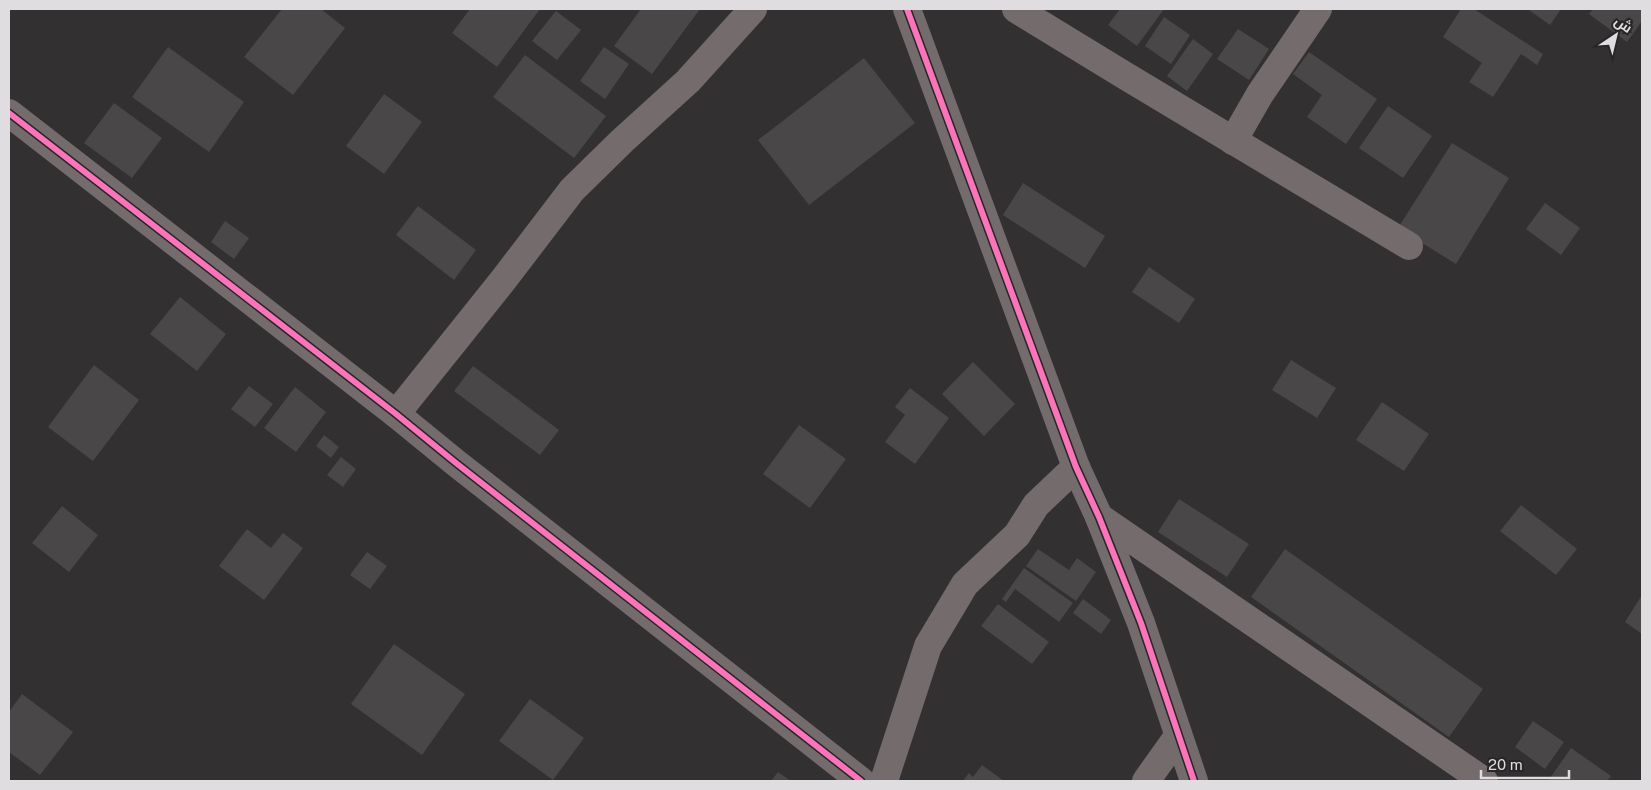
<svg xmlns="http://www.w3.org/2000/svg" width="1651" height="790" font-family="'Public Sans',Cairo,sans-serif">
<rect width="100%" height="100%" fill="#323031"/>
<g fill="#494748">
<polygon points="282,9 321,9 345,28 293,95 244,57"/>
<polygon points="470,9 540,9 497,67 452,33"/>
<polygon points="641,9 700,9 652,74 614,46"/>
<polygon points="1120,9 1164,9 1137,46 1108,25"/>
<polygon points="1461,9 1474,9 1543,54 1537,65 1521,54 1493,97 1469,82 1482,63 1443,37"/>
<polygon points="1530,9 1561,9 1550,25 1529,10"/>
<polygon points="1593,9 1642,9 1642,21 1627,42 1589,14"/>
<polygon points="556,11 581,30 557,60 532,41"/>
<polygon points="1164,17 1190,35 1171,64 1145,46"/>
<polygon points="1238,29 1269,49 1249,80 1217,59"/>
<polygon points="1193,39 1213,54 1187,91 1167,76"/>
<polygon points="168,47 244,102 209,152 132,97"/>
<polygon points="604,47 629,64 605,99 580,81"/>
<polygon points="1309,52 1377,99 1346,144 1307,117 1322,95 1293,74"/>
<polygon points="525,55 606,116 574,158 493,97"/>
<polygon points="864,58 915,123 809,205 758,140"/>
<polygon points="384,94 422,122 384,174 346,146"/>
<polygon points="114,103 162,138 132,178 84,143"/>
<polygon points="1388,106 1432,136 1403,178 1359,148"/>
<polygon points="1452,143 1509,178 1456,264 1398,228"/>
<polygon points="1023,183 1105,236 1085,268 1003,215"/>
<polygon points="1545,203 1580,228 1561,255 1526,229"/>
<polygon points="418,206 476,250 454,280 396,235"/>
<polygon points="225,221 249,238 234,259 211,242"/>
<polygon points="1149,267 1195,299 1179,323 1132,292"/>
<polygon points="180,297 226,334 197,371 150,334"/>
<polygon points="1291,360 1336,388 1317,418 1272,390"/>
<polygon points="973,362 1015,404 984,436 942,394"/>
<polygon points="94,365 139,400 93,461 48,427"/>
<polygon points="473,366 559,430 540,455 454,391"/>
<polygon points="249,386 273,404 255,427 231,409"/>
<polygon points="295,387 326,412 296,452 264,428"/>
<polygon points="910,388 949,418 915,464 885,442 905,415 895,407"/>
<polygon points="1382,402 1429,434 1404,471 1356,440"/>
<polygon points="799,425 846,459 810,508 763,474"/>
<polygon points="324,435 339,447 331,458 316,446"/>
<polygon points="341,457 356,469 343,487 327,475"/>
<polygon points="1179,499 1249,544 1227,577 1158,532"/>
<polygon points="1521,505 1577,549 1556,575 1500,531"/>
<polygon points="62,506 98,535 69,572 32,543"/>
<polygon points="247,529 271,548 283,533 303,548 264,600 219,566"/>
<polygon points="1038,549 1069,570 1077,558 1096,572 1076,601 1026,566"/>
<polygon points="1285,549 1483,689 1449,737 1251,597"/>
<polygon points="367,552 387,566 370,589 350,575"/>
<polygon points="1024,568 1073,603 1059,622 1015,589 1006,602 1002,599"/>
<polygon points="1642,595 1642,634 1625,622"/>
<polygon points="1083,599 1111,620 1101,634 1073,613"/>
<polygon points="998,604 1049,642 1032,664 981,626"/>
<polygon points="394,644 465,694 422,755 351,704"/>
<polygon points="22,694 73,732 40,775 9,752 9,712"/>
<polygon points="530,699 584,738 553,780 499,741"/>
<polygon points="1533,721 1564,742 1545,769 1515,747"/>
<polygon points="1571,748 1611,776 1607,781 1548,781"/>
<polygon points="982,765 1004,781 963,781 969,773 973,777"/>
<polygon points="778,772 791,781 771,781"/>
</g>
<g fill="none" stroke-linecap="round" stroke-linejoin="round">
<g stroke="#746b6d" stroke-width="28">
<polyline points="907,9 1076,467 1099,517 1141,623 1194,781"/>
<polyline points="1016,9 1124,75 1409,246"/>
<polyline points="9,113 396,414 456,463 861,781"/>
<polyline points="1233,141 1260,94 1318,9"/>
<polyline points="396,414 504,279 572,190 622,141 688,81 753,9"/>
<polyline points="1099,517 1484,781"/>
<polyline points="884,781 928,646 965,584 1017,535 1036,505 1076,467"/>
<polyline points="1146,781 1178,736"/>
</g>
<defs>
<g id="cycleway">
<polyline points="907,9 1076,467 1099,517 1141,623 1194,781"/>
<polyline points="9,113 396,414 456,463 861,781"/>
</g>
</defs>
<use href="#cycleway" stroke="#292628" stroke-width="9"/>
<use href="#cycleway" stroke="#fb73b8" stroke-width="6"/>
</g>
<rect width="1651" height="790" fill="none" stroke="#dfdddf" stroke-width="20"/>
<g transform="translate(1616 35) rotate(35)" stroke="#292628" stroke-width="4" paint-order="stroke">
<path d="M0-4L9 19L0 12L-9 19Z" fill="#dfdddf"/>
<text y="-8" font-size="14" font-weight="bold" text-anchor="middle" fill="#dfdddf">ش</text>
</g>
<path d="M1481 770v8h88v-8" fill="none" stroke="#dfdddf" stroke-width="2.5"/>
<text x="1488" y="770" font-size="15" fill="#dfdddf" stroke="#292628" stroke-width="4" paint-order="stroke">20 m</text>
</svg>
